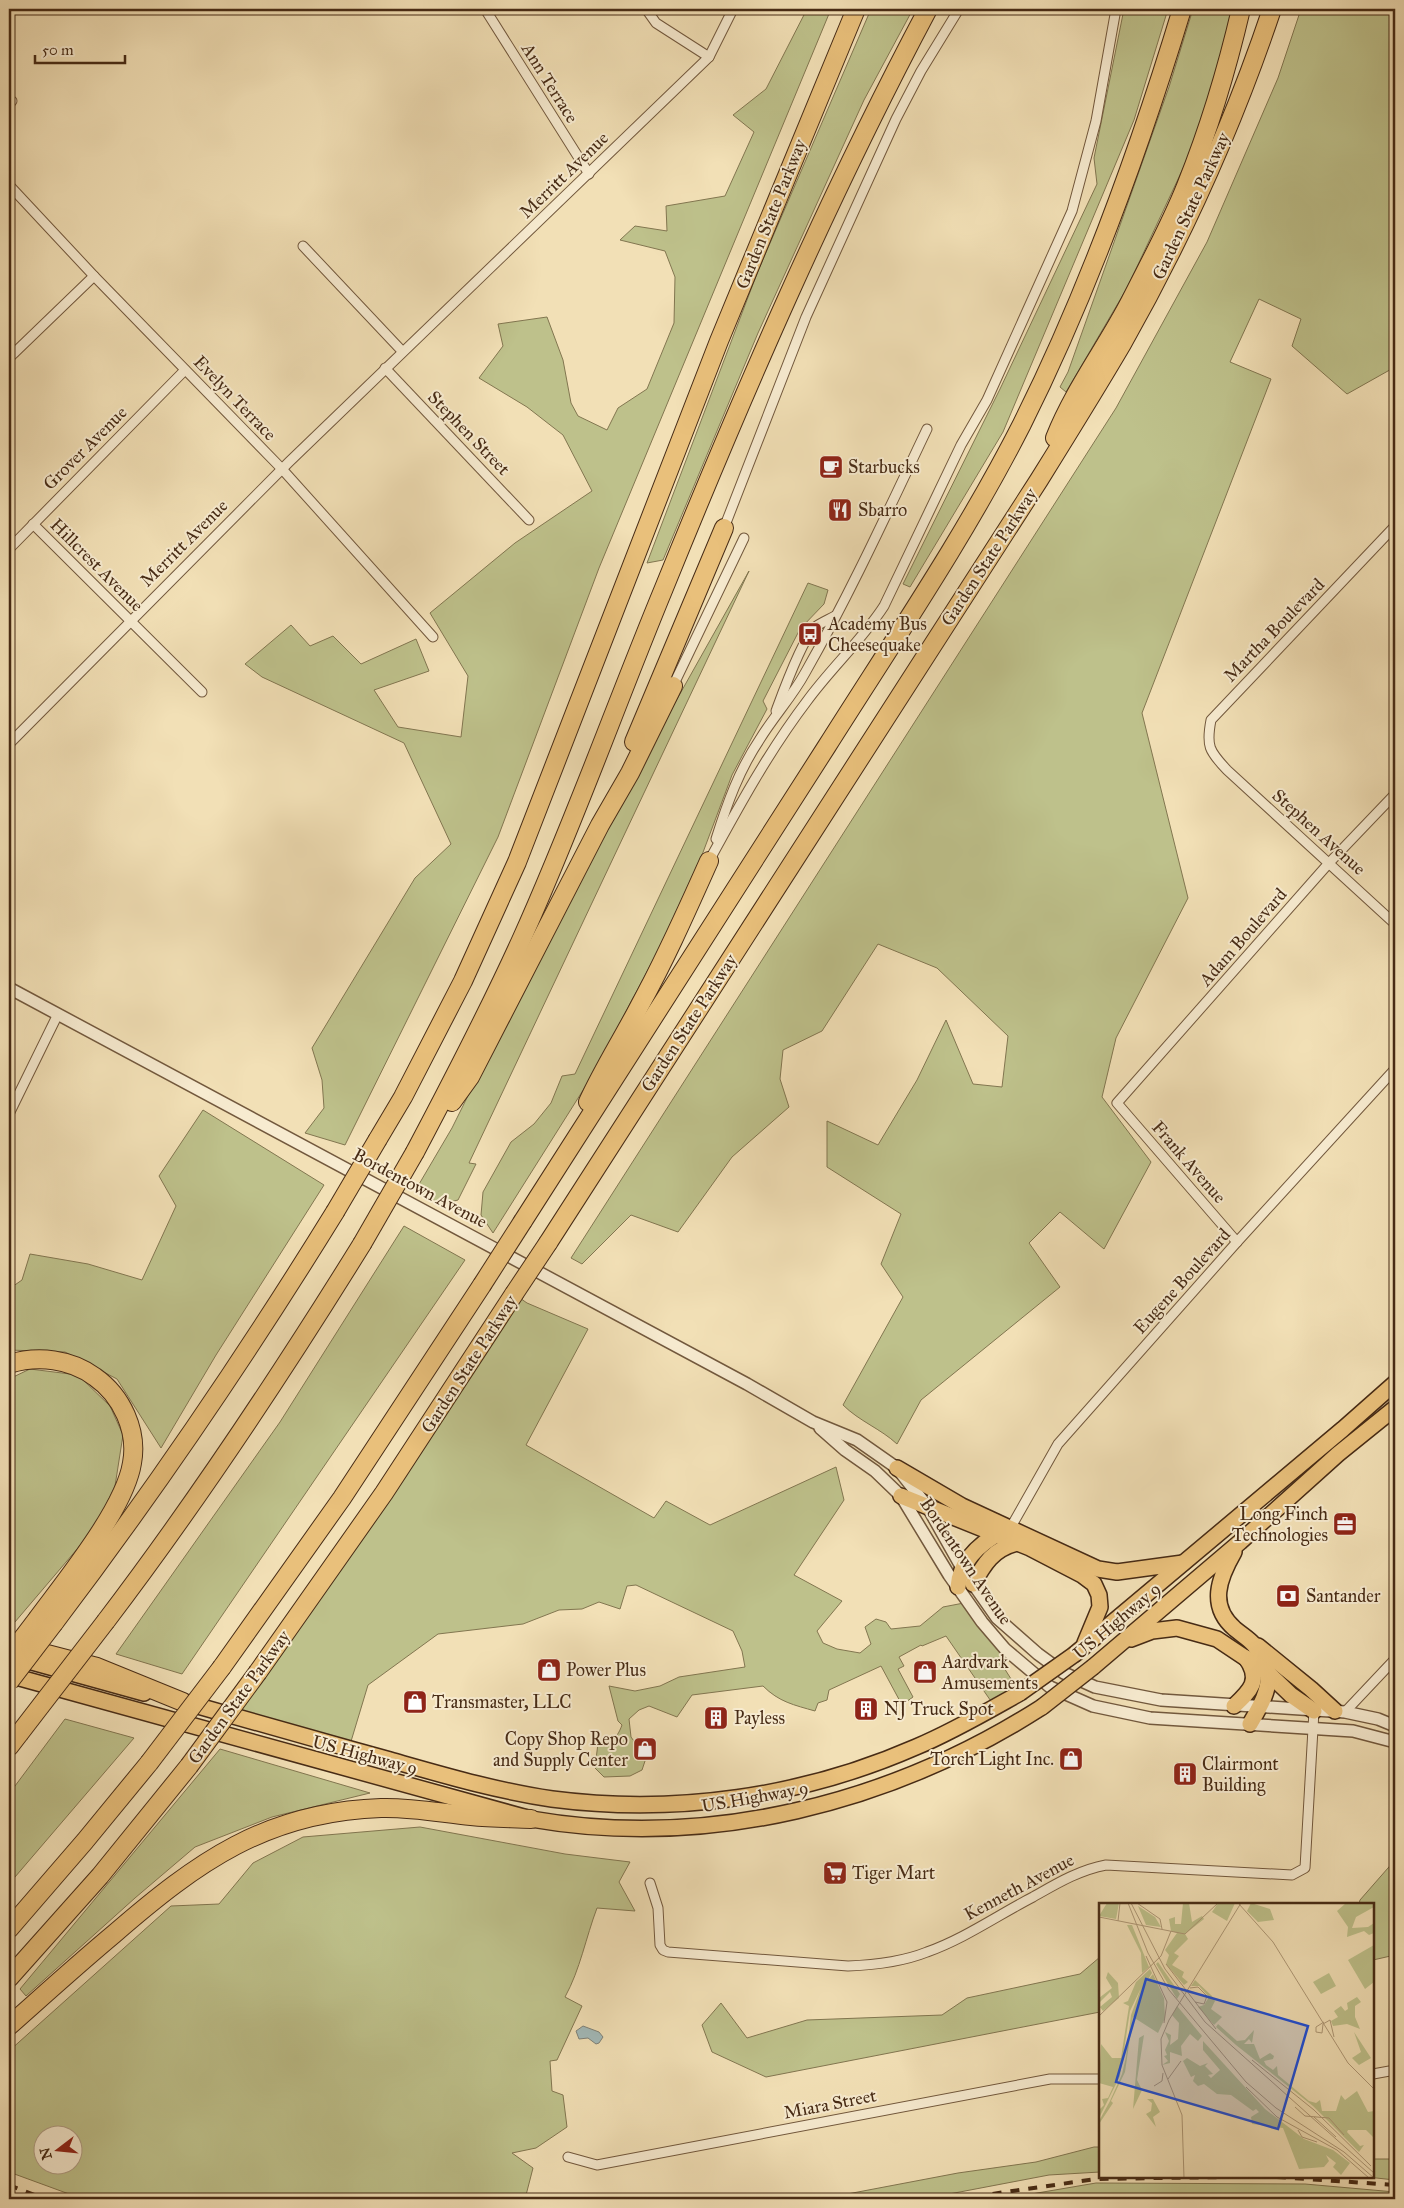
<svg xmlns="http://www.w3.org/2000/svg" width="1404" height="2208" font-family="'IM FELL Great Primer',serif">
<rect width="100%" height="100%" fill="#f2e0b6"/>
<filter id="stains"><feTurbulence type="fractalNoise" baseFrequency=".004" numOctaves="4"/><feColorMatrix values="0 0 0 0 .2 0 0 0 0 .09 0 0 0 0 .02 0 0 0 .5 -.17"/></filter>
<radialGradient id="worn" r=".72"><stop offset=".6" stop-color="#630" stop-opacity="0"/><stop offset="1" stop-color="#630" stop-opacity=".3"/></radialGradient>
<g fill="#bec18b" stroke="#827650" fill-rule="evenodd">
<polygon points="807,9 831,9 599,568 498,837 345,1145 305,1133 324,1108 322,1080 312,1048 415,878 451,844 404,743 262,677 245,664 291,625 310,646 333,636 361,664 416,639 429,671 374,690 398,727 461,737 468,676 430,613 515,543 592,491 563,435 527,407 479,378 503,346 498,324 547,317 563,360 571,403 578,416 607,430 618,408 647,389 674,323 675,277 665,251 620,240 635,226 667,231 666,206 725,196 754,132 733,115 766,89"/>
<polygon points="871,9 913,9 864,100 758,333 663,560 647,563 758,271"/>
<polygon points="1124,9 1168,9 1134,120 1003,432 910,587 903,584 1000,389 1097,184 1094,158"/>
<polygon points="1193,9 1236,9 1222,71 1187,160 1127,288 1066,392 1060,387 1068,372 1169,87"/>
<path d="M1301 9H1395V367L1347 394 1292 346 1301 319 1259 299 1230 362 1271 379 1142 713 1188 898 1116 1038 1102 1097 1151 1162 1104 1249 1060 1212 1029 1243 1060 1287 921 1400 897 1444C881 1429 859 1421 843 1405L903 1297 881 1264 901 1214 827 1167V1121L878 1145 917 1080 946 1020 973 1084 1002 1087 1008 1036 937 968 878 944 822 1031 783 1050 780 1079 789 1107 732 1157 678 1232 631 1215 582 1264 571 1258 1116 408 1207 242 1278 78Z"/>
<polygon points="749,571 469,1163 476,1164 458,1200 442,1204 415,1191 452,1128 572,886"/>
<polygon points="808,583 828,590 824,604 800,629 763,701 767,709 732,775 702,855 661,945 592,1076 493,1233 481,1215 483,1192 511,1142 534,1124 551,1103 562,1076 575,1074"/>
<polygon points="203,1110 324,1185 216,1355 161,1448 117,1379 65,1352 9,1350 9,1289 22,1280 30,1254 88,1264 142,1280 176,1206 159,1176"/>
<polygon points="404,1226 465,1260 182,1674 116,1654 280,1422"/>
<path d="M514 1294 527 1303 588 1329 526 1445 654 1518 666 1501 710 1525 836 1467 844 1500 794 1575 842 1601 817 1631 823 1643 837 1649 860 1653 871 1644 865 1627 876 1619 886 1622 891 1629 920 1626 943 1607 969 1602 1005 1649 999 1660 1020 1693 995 1707 946 1636 922 1646 921 1645 899 1657 904 1666 898 1669 913 1697 902 1705 881 1666 829 1690 827 1700 818 1703 815 1711C794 1705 779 1702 763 1686L692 1695 677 1717 649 1706 639 1710 629 1719 631 1737 646 1758 642 1770 630 1776 604 1777 595 1768 598 1743C613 1738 616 1741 622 1725L618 1721 609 1686 635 1691 660 1686 679 1677 745 1667 742 1651 733 1631 636 1585 627 1586 620 1609 599 1602 582 1609 559 1610 523 1624 438 1634 368 1685 349 1748 226 1714Z"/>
<polygon points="30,1369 78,1375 110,1406 123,1435 115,1486 95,1528 9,1629 9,1379"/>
<polygon points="65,1719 134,1738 9,1884 9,1794"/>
<polygon points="220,1749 370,1793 272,1817 195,1847 135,1898 26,1996 20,1989"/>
<path d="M420 1827 565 1854 630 1862 619 1882 635 1911 597 1908C586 1937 580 1970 565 1997L582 2006 557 2060 550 2061 552 2091 563 2095 567 2127 536 2148 512 2153 533 2168 525 2199H78L80 2198 9 2172V2051L171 1906 219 1904 253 1863 303 1837ZM42 2136H72V2166H42Z"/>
<polygon points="1395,1860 1395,1955 1373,1960 1373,1904 1359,1904 1360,1900"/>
<polygon points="1100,1957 1100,2012 766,2077 712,2052 702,2025 721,2003 747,2038 807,2020 942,2015 967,1998 1080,1974"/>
<polygon points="1094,2147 1100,2147 1100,2172 1049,2175 923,2199 821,2199 958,2173 1036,2162"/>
<polygon points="1373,2159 1395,2159 1395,2180 1367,2177 1373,2177"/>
<polygon points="1096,2183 1305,2184 1395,2192 1395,2199 1002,2199"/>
</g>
<polygon fill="#a2baba" stroke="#7e8178" points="583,2026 599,2032 603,2037 599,2043 596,2044 588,2038 579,2039 576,2031"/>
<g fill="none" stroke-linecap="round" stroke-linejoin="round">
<defs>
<g id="minor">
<polyline points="485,9 589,174"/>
<polyline points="646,9 656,23 709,57"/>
<polyline points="9,104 12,101"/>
<polyline points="9,185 94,276 282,469 433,637"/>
<polyline points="303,246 402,351"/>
<polyline points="9,358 94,276"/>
<polyline points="385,368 529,520"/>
<polyline points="33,524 202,692"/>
<path d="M1395 526 1211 720C1206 746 1209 751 1227 770L1395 924"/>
<polyline points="724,528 806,317 896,119 921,71 959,9"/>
<polyline points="9,549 185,370"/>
<polyline points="673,686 744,538"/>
<path d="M776 711C783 692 801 642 814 628 820 623 828 620 835 616"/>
<polyline points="9,744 289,462 709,57 733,9"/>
<path d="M716 839C727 804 739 770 760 739 774 716 792 697 805 673 850 594 888 511 927 429"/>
<path d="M709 861C739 806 769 751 807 701 831 668 862 640 884 606L961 445 987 400 1072 211 1096 121 1116 9"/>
<polyline points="9,1114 58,1014"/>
<polyline points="1237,1242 1117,1103 1329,863 1395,794"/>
<polyline points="1011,1527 1058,1444 1237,1242 1395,1069"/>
<polyline points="1345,1712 1395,1659"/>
<path d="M650 1883 658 1908 660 1945 663 1950 668 1952 848 1966C875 1965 902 1962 927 1952 964 1939 998 1915 1033 1897 1056 1884 1079 1870 1106 1865L1292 1875 1305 1868 1314 1711"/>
<polyline points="1373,2074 1395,2070"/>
<polyline points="568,2157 597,2165 1050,2079 1100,2079"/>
</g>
<g id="tertiary">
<polyline points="9,988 747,1384 813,1422 857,1440 897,1468 927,1506 962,1568 997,1618 1038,1654 1064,1673 1095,1687 1161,1700 1345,1712 1378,1719 1395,1726"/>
<polyline points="820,1428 845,1450 875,1471 901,1496 949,1575 982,1622 1005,1649 1050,1687 1093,1706 1150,1718 1353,1731 1395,1742"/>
</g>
<g id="trunk">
<polyline points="897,1468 962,1506 1098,1569 1117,1572 1183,1563"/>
<polyline points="901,1496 1030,1548 1082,1575 1094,1584 1099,1595 1100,1607 1085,1643"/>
<path d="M1234 1552C1219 1578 1208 1606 1235 1629 1250 1641 1254 1641 1263 1660 1265 1664 1268 1669 1268 1674 1270 1691 1258 1710 1250 1724"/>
<path d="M973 1584C984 1564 993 1549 1017 1543"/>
<path d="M958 1587C960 1561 980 1543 1003 1531"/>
<polyline points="1131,1639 1152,1631 1177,1628 1217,1639 1268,1673 1291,1695 1314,1711"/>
<polyline points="1258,1646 1311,1689 1335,1711"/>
<polyline points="1075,1654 1343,1429 1395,1383"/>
<polyline points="14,1657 144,1693"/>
<polyline points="1093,1667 1240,1542 1338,1454 1395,1408"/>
<path d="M9 1675 531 1819C709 1850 892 1803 1042 1707"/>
<path d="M184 1702C252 1721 321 1741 390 1760 443 1775 497 1791 552 1799 675 1815 802 1797 916 1747 952 1732 986 1712 1020 1693"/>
<path d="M1234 1706C1250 1691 1262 1680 1246 1658"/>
</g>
<g id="motorway">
<path d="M1055 438C1074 390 1106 348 1130 302 1149 264 1170 226 1186 186 1209 129 1227 69 1241 9"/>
<polyline points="634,742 724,528"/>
<polyline points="452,1102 470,1077 600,825 630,773 673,686"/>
<path d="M588 1102C603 1069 623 1038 640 1005 666 958 687 910 709 861"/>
<polyline points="378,1139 403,1097 463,981 517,862 719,341 856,9"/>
<path d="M415 1152C452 1082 489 1011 522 938 574 823 616 704 664 588 744 391 828 197 928 9"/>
<path d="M523 1221C623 1062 725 904 827 746 894 640 965 536 1022 424 1088 292 1139 151 1182 9"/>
<path d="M548 1243 1039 480C1067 435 1095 390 1122 344 1182 238 1233 125 1272 9"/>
<path d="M9 1364C38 1355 71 1359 95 1377 122 1396 138 1431 132 1463 125 1508 66 1580 38 1618"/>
<path d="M106 1621C198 1500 282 1373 362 1244"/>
<path d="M54 1623C154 1491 248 1353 335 1212"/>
<polyline points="20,1647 97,1667 183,1702"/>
<polyline points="222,1667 342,1498 482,1285"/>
<polyline points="258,1672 384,1493 514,1294"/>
<polyline points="9,1747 19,1734"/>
<polyline points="9,1929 85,1841 149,1763"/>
<polyline points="9,1978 100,1876 189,1766"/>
<path d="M9 2026C44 1995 78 1964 114 1934 197 1862 266 1812 381 1808 411 1807 441 1813 471 1816 491 1818 511 1818 531 1819"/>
</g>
</defs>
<use href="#minor" stroke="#72583d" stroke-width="11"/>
<use href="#tertiary" stroke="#72583d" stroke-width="14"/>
<use href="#trunk" stroke="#472b15" stroke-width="18"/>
<use href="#motorway" stroke="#472b15" stroke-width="20"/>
<use href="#minor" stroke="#f7ebd0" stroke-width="9"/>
<use href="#tertiary" stroke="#f7ebd0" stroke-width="11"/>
<use href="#trunk" stroke="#e9c07b" stroke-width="15"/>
<use href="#motorway" stroke="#e9c07b" stroke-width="18"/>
<g stroke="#472b15" stroke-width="4" stroke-dasharray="9 9" stroke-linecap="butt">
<polyline points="1277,2177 1395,2185"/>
<polyline points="9,2185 45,2199"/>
<polyline points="957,2199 1096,2179 1226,2177"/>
</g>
<defs>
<g id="trunk-bridge">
<polyline points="1020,1693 1075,1654"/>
<polyline points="1042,1707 1093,1667"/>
</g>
<g id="motorway-bridge">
<polyline points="335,1212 378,1139"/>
<polyline points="362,1244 415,1152"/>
<polyline points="482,1285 523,1221"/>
<polyline points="514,1294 548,1243"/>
<polyline points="9,1656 38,1618"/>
<polyline points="9,1682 54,1623"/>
<polyline points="19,1734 106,1621"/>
<polyline points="149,1763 222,1667"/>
<polyline points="189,1766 258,1672"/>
</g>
</defs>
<use href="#trunk-bridge" stroke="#472b15" stroke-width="18" stroke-linecap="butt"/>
<use href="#motorway-bridge" stroke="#472b15" stroke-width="20" stroke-linecap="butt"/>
<use href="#trunk-bridge" stroke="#e9c07b" stroke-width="15"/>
<use href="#motorway-bridge" stroke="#e9c07b" stroke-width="18"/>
</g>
<defs>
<symbol id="cafe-square" viewBox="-11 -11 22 22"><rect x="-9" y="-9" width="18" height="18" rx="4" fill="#8f2418" stroke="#f7ebd0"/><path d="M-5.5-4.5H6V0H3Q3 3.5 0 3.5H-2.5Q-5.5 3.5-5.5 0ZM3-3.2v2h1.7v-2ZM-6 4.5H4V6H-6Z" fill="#fff"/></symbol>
<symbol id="restaurant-square" viewBox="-11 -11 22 22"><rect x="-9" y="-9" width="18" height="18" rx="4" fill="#8f2418" stroke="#f7ebd0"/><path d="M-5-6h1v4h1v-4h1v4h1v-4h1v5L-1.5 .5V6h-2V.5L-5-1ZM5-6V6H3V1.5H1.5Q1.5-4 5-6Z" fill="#fff"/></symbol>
<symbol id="bus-square" viewBox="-11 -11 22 22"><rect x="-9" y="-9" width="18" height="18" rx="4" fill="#8f2418" stroke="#f7ebd0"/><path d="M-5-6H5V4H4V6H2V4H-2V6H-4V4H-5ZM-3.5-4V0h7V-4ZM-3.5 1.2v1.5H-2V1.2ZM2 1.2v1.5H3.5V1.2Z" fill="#fff"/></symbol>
<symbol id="office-square" viewBox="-11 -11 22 22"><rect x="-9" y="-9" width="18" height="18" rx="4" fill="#8f2418" stroke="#f7ebd0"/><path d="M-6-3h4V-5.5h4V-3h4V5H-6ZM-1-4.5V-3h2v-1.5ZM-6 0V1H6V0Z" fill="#fff"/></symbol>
<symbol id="bank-square" viewBox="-11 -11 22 22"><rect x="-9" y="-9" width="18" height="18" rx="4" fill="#8f2418" stroke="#f7ebd0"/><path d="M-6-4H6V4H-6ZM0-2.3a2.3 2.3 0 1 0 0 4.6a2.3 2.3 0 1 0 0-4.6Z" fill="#fff"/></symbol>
<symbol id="shop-square" viewBox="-11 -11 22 22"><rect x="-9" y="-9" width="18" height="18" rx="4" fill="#8f2418" stroke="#f7ebd0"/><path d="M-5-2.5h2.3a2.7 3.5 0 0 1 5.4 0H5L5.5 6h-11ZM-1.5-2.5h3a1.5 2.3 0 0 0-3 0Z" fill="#fff"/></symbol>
<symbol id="building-square" viewBox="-11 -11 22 22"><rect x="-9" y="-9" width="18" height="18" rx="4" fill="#8f2418" stroke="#f7ebd0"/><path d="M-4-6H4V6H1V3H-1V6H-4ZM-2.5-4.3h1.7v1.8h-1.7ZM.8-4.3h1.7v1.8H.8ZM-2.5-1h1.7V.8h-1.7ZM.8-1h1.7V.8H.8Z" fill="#fff"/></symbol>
<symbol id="supermarket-square" viewBox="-11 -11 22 22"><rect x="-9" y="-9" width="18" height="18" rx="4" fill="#8f2418" stroke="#f7ebd0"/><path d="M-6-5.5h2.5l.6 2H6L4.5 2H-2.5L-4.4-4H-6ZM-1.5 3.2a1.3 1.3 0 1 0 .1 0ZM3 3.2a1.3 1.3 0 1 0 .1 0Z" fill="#fff"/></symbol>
</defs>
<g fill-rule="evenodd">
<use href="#cafe-square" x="817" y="453" width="28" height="28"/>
<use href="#restaurant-square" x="826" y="496" width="28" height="28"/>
<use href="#bus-square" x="796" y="620" width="28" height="28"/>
<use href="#office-square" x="1331" y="1510" width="28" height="28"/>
<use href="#bank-square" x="1274" y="1582" width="28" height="28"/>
<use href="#shop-square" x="535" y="1656" width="28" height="28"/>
<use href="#shop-square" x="911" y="1658" width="28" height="28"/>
<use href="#shop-square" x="401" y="1688" width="28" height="28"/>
<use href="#building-square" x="852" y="1695" width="28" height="28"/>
<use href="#building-square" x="702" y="1704" width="28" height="28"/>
<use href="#shop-square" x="631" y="1735" width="28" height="28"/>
<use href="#shop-square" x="1057" y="1745" width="28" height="28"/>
<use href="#building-square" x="1171" y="1760" width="28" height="28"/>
<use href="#supermarket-square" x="821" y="1859" width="28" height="28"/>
</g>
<g text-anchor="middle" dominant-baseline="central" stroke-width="4" stroke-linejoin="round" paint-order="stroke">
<g font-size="18" fill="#472b15" stroke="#f7ebd0">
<text transform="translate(550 83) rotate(58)">Ann Terrace</text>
<text transform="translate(564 175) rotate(-44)">Merritt Avenue</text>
<text transform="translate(1191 206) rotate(-65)">Garden State Parkway</text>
<text transform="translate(771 214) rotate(-68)">Garden State Parkway</text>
<text transform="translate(235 398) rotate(46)">Evelyn Terrace</text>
<text transform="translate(469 433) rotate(46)">Stephen Street</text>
<text transform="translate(85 448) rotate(-45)">Grover Avenue</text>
<text transform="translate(184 543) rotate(-45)">Merritt Avenue</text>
<text transform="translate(989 557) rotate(-57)">Garden State Parkway</text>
<text transform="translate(97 565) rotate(45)">Hillcrest Avenue</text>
<text transform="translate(1274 630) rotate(-46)">Martha Boulevard</text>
<text transform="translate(1319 832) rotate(42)">Stephen Avenue</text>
<text transform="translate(1243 937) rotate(-49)">Adam Boulevard</text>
<text transform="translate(689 1023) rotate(-57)">Garden State Parkway</text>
<text transform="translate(1189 1162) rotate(49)">Frank Avenue</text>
<text transform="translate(420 1188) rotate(28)">Bordentown Avenue</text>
<text transform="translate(1182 1281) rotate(-48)">Eugene Boulevard</text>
<text transform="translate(469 1364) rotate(-57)">Garden State Parkway</text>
<text transform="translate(966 1561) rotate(56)">Bordentown Avenue</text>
<text transform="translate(1117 1621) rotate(-40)">US Highway 9</text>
<text transform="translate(239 1697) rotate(-54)">Garden State Parkway</text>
<text transform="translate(365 1755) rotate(15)">US Highway 9</text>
<text transform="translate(755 1797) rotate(-10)">US Highway 9</text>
<text transform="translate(1019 1887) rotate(-28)">Kenneth Avenue</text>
<text transform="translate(830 2104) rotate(-11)">Miara Street</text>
</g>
<g font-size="18" fill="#472b15" stroke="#f7ebd0" text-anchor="start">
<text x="848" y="467">Starbucks</text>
<text x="858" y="510">Sbarro</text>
<text x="828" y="624">Academy Bus<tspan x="828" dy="21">Cheesequake</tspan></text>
<text x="1328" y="1514" text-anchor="end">Long Finch<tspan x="1328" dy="21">Technologies</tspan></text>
<text x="1306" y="1596">Santander</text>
<text x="942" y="1662">Aardvark<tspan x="942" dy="21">Amusements</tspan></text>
<text x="566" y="1670">Power Plus</text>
<text x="432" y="1702">Transmaster, LLC</text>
<text x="884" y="1709">NJ Truck Spot</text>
<text x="734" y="1718">Payless</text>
<text x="628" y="1739" text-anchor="end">Copy Shop Repo<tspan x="628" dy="21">and Supply Center</tspan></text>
<text x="1054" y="1759" text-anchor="end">Torch Light Inc.</text>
<text x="1202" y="1764">Clairmont<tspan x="1202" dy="21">Building</tspan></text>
<text x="852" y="1873">Tiger Mart</text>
</g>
</g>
<g transform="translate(1099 1903)">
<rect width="275" height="275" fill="#f2e0b6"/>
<path d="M8 0H20L17 16 0 13ZM84 0H90L93 19 103 13 105 16 86 31 89 36 75 50 80 53 73 62 85 69 83 74 89 79 85 82 67 61 70 52 66 47 78 30 72 28 70 16 76 14V21H82ZM119 0H136L128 18 113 9ZM152 0 171 6 175 17 159 19 148 8ZM247 0H275V4L257 14 253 25 269 24 275 20V30L270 32 265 28 248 34 249 24 238 8ZM39 3 56 14 62 24 47 22ZM28 22H33L50 64 43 70 42 50ZM275 42V79L266 86 249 57ZM59 59 81 91 78 96 57 61ZM51 66 53 70 46 81 54 71 65 95 66 115 59 130 34 114 26 169 12 198 14 200 0 221V218L11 198 23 171 27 154 32 112 42 85 31 108 21 173 0 215V207L5 202 3 196 9 195 14 184 0 180 2 141 13 155H22L30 103 24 100 29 98 37 79ZM9 69 19 80 20 95 4 108 1 104 13 94 11 89 0 100V95L13 85 7 75ZM230 70 237 83 222 91 214 79ZM96 77 113 93 116 98 112 106 123 114 115 122 99 104 105 102 110 94 100 83H92ZM258 94 262 99 256 103V114L261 126 248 121 234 123 232 118 239 114 235 108 242 103 246 108 249 106 248 100ZM78 103 103 133 99 138 91 131 82 143 83 153 71 149V160L63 162 69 158 65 153 68 152 66 147 70 138 66 129 72 132 71 142 79 136 80 120 73 112ZM119 121 138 138 146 137 155 127 153 140 150 136 145 141H155L161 156 171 150 175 153 174 156 165 158 167 162 174 167 178 163 179 172 210 198 217 200 221 197 223 208H237L242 192 246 197 258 188 269 209 275 208V235L267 227H249L248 229 261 243 265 242 260 249 214 203 137 142 117 124ZM255 129 272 155 260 162 253 155 262 149ZM45 132 38 177 43 187 34 206 40 135ZM104 138 166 206 205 236 234 247 251 260 242 272 234 264 237 260 227 252 230 258 225 264 200 266 184 225 153 221 152 214 160 209 157 206 154 208 132 192 118 191 105 181 99 183 94 178 96 172 92 174 84 158 88 155 101 163 109 160 106 163 114 171 109 172 112 175 121 167 104 147ZM48 196H54L61 209 54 214 57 224 47 211 52 208 53 200Z" fill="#bec18b"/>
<path fill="none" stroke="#ae9876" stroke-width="1" d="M29 0 49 50 70 87 147 179 177 205 245 249 275 275M32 0 66 66 106 119 275 270M38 0 61 16 63 26M140 1 174 39 249 160 275 186M0 14 86 31 119 0M19 18 21 0M47 53 68 99 65 120M67 61 117 126M91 85 99 84 108 93 105 101 96 99M0 113 62 53 72 28M225 119 217 124V129L223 130 224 121 231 117 235 134M153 157 215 207 272 263M69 176 82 158M55 183 63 178 64 170M147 184 178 214 238 247 270 275M196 204 206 213 230 215 245 232M215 214 237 234M199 227 203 234 218 239M85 275 83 212 63 162 62 136 70 117 142 0"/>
<path fill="#1d4ed8" fill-opacity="0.15" stroke="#1d4ed8" stroke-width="2.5" d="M47 76 209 123 179 226 17 179Z"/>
<rect width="275" height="275" fill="none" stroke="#472b15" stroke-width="2.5"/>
</g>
<rect width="1404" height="2208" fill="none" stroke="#f2e0b6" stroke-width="30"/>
<rect x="10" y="10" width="1384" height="2188" fill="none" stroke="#472b15" stroke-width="2.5"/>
<rect x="15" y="15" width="1374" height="2178" fill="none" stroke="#472b15"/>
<g transform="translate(58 2150) rotate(254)"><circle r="24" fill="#f7ebd0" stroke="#b19e85"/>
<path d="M0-4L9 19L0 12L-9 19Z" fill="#8f2418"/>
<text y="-8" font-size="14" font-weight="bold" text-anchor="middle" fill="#472b15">N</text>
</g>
<path d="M35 55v8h90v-8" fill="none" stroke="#472b15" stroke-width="2.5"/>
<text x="42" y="55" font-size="15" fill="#472b15" stroke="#f7ebd0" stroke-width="4" paint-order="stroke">50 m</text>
<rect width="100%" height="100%" filter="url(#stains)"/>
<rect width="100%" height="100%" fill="url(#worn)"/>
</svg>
